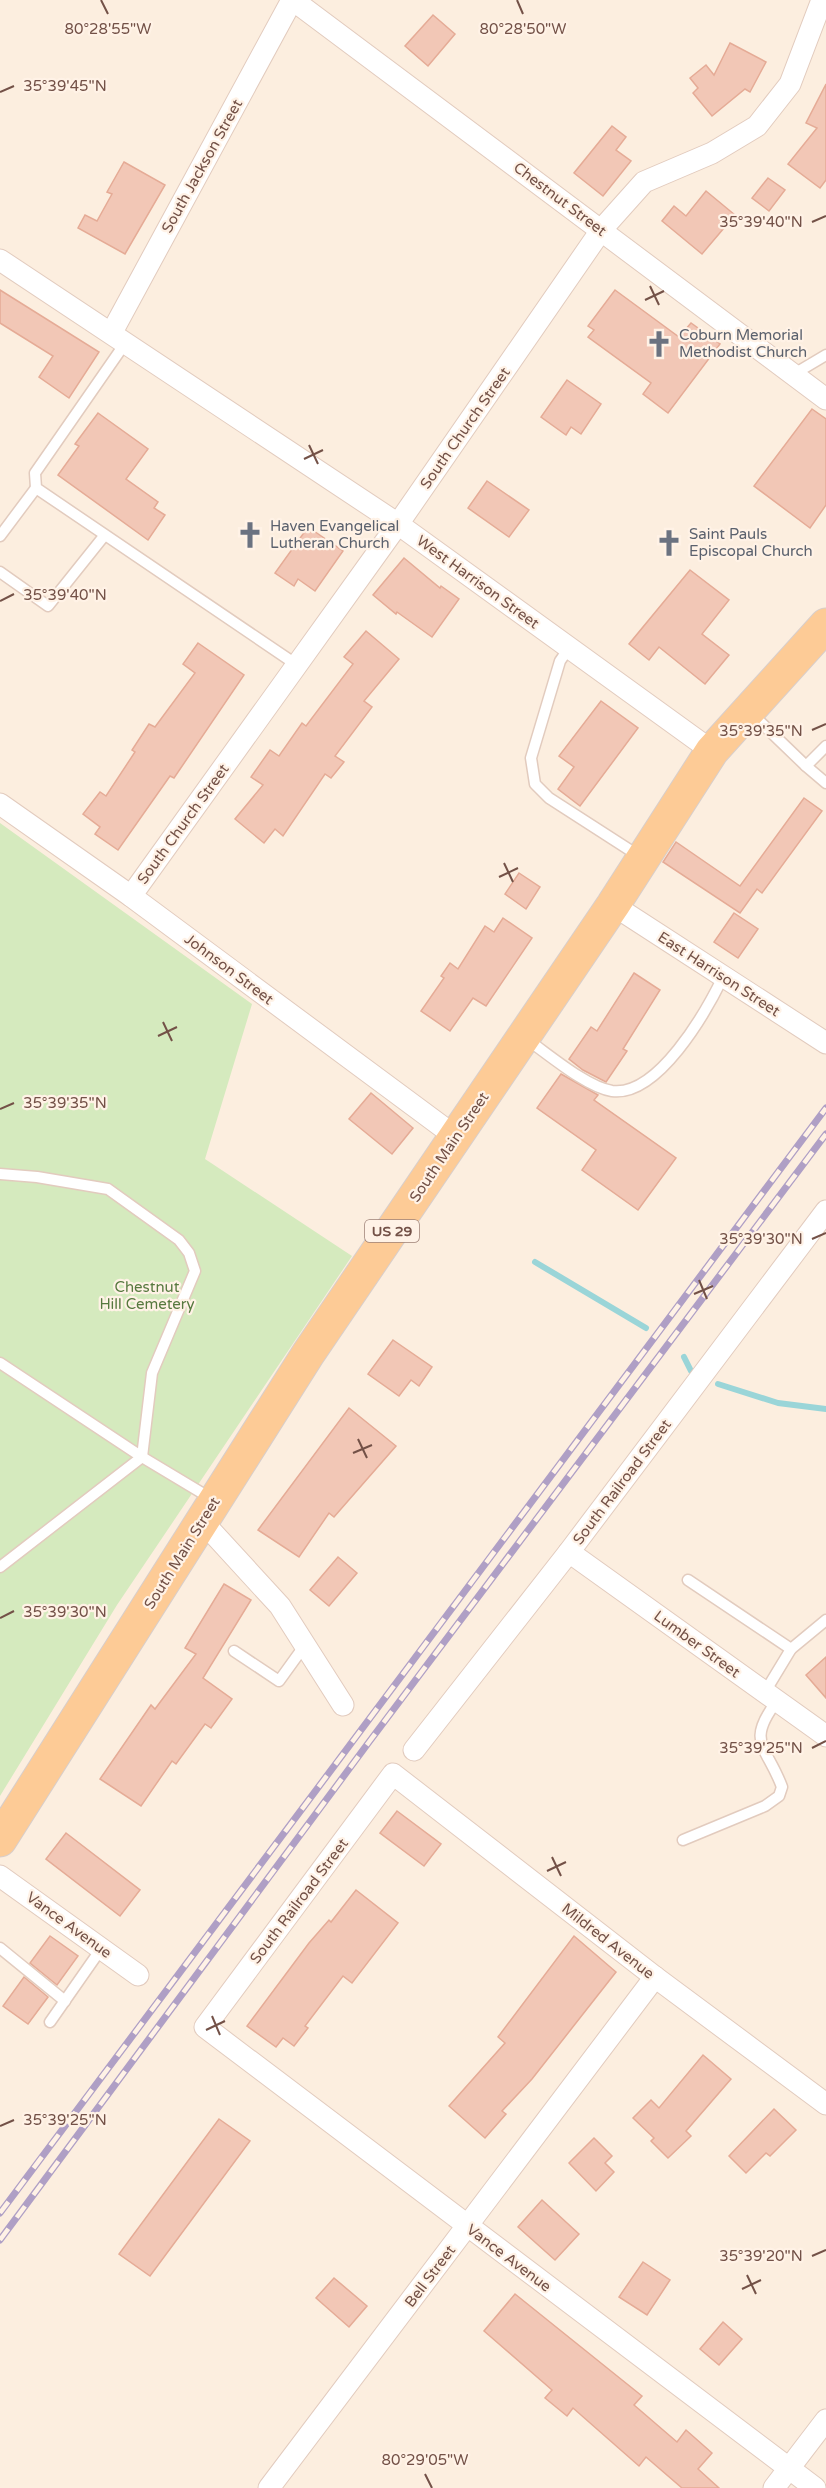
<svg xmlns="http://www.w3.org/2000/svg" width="826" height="2488" font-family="'Varela Round',sans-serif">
<rect width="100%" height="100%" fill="#fceedf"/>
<polygon fill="#d5eabe" points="0,823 252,1004 205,1159 352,1256 117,1605 0,1796"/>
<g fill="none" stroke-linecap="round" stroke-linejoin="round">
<g stroke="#9ad5d8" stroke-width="6">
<polyline points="535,1262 646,1328"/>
<polyline points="684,1357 691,1371"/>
<polyline points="718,1384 778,1403 826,1409"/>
</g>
</g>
<g fill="#f2c7b6" stroke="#e5ab96" stroke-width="1.5">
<polygon points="433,15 455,34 428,66 405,46"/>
<polygon points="730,43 766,62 750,92 745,89 712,116 693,93 698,88 690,78 706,65 714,75"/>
<polygon points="826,84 826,180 820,188 788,164 817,128 806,123"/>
<polygon points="612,126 626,137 616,150 631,161 603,196 574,173"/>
<polygon points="124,162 165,185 125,254 78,228 85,215 97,221 112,194 107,192"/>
<polygon points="768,178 785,190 769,211 752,198"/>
<polygon points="706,191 735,215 702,254 662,221 674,206 686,216"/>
<polygon points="0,290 99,352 69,398 39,377 53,356 0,323"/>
<polygon points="615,290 679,337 691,323 720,344 668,413 643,394 651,383 588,337 594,330 588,326"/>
<polygon points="567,380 601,404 581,434 571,427 566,435 541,417"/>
<polygon points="812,409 826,419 826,505 810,528 754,486"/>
<polygon points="98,413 148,449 126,479 158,502 154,508 165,515 148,540 58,475 79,446 75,444"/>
<polygon points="487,481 529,510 509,537 468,508"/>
<polygon points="308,527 343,551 315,591 298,579 294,586 275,573"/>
<polygon points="404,558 440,588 441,586 459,599 432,637 397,612 396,614 373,595"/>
<polygon points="690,570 729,600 702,634 729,655 705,684 659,647 649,660 629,644"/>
<polygon points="366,631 399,659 364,701 372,707 335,756 344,762 331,778 325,774 283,836 275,829 264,843 235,819 263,785 251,777 270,750 279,756 302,723 306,726 353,664 344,657"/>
<polygon points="198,643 244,675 174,778 170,776 118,850 95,834 100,827 83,814 100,792 106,796 135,752 132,750 149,724 155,727 195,673 183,664"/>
<polygon points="601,701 638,728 580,806 558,789 574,767 559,756"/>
<polygon points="804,798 822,811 762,893 757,889 740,913 663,862 676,842 740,886"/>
<polygon points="519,873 540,887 526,909 505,894"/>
<polygon points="734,913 758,929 738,958 714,942"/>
<polygon points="503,918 532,938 486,1006 473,998 450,1031 421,1011 444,978 441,976 450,963 458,969 485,926 494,932"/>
<polygon points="634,973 660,990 623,1049 627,1051 606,1082 583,1070 569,1059 591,1027 597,1031"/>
<polygon points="561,1074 598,1095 594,1100 676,1158 638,1210 582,1170 596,1150 537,1108"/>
<polygon points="371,1093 413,1128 392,1154 349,1119"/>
<polygon points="393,1340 432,1367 419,1386 411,1380 399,1396 368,1374"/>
<polygon points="349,1408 396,1446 334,1517 329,1513 299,1557 258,1530"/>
<polygon points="338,1557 357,1573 329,1606 310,1590"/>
<polygon points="224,1584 251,1600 203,1678 232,1699 211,1728 205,1724 176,1764 172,1761 141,1806 100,1779 151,1705 155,1709 196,1654 185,1648"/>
<polygon points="826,1657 826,1698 806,1675"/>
<polygon points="397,1811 441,1844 424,1866 380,1833"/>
<polygon points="66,1833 140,1890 120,1916 46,1859"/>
<polygon points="356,1890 398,1923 352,1983 343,1976 305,2026 308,2028 294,2046 283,2038 276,2047 247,2026 309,1943 329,1920 331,1922"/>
<polygon points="50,1936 78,1956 57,1985 30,1963"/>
<polygon points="574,1936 616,1972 532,2079 502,2111 506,2114 485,2138 449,2106 505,2043 498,2037"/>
<polygon points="24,1977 48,1997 28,2024 3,2006"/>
<polygon points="703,2055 731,2079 686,2131 691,2136 668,2158 651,2141 654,2138 633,2118 651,2100 659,2108"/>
<polygon points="774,2109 796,2130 770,2156 766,2153 746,2173 729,2156"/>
<polygon points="219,2119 250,2141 150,2276 119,2254"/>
<polygon points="594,2138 612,2156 605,2163 614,2172 596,2191 569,2163"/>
<polygon points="542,2200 579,2234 555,2260 518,2227"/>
<polygon points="643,2262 670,2280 647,2315 619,2297"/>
<polygon points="334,2278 367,2306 349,2327 316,2298"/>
<polygon points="515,2294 642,2396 634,2405 677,2442 686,2430 712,2453 698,2469 719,2488 682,2488 646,2457 639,2466 573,2408 567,2416 545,2398 552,2390 484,2331"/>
<polygon points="723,2322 742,2339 719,2365 700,2349"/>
</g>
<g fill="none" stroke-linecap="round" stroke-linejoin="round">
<defs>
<g id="service">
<polyline points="126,342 35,473 36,488 297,665"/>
<polyline points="794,374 826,355"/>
<polyline points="0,536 36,488"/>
<polyline points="0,572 48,606 104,536"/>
<polyline points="569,648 560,661 531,758 535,784 549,798 639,856"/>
<polyline points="751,713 806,766 826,746"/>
<polyline points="806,766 826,783"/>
<path d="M525 1038C547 1053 586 1087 612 1091 658 1097 706 1012 723 977"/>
<polyline points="0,1174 37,1177 108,1189 179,1240 189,1253 195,1271 152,1373 142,1457 0,1567"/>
<polyline points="0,1363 142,1457 212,1499"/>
<polyline points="688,1580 791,1649"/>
<polyline points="234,1651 279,1681 305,1645"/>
<polyline points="765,1692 791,1649 826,1620"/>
<path d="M683 1840 765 1806 779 1796 782 1787C767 1746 745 1743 777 1701"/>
<polyline points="0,1948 65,2001"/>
<polyline points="50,2022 101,1949"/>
</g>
<g id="minor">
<polyline points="293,0 826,399"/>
<polyline points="0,260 398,524 712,751"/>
<polyline points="112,332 292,0"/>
<polyline points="0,804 131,896 456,1137"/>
<polyline points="131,896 398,524 602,229 644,182 712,153 757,126 790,84 822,0"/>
<polyline points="613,905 826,1043"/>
<polyline points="202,1521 280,1606 343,1705"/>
<polyline points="569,1552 826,1736"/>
<polyline points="414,1750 569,1552 826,1211"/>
<polyline points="0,1876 138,1975"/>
<polyline points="269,2488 655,1977"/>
<polyline points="774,2488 826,2420"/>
<polyline points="815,2488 205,2027 393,1774 655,1977 826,2104"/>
</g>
<polyline id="primary" points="0,1840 308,1354 613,905 712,751 826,625"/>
</defs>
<use href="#service" stroke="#e2cbbe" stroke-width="13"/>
<use href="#minor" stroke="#e2cbbe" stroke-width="23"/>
<use href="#primary" stroke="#d8cecb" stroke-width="35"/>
<use href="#service" stroke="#fff" stroke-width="10"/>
<use href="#minor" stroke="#fff" stroke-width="21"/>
<use href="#primary" stroke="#fdcb96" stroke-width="33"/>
<defs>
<g id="rail">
<polyline points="0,2213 826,1108"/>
<polyline points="0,2240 369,1742 826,1134"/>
</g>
</defs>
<use href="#rail" stroke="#af9fc5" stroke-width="7"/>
<use href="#rail" stroke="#fff2e6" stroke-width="4.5" stroke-dasharray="14" stroke-linecap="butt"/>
</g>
<path fill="none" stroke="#735147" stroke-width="2" d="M101 0 108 14M517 0 523 14M0 92 14 86M812 222 826 216M650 286 659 305M645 300 664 291M309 445 318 464M304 459 323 450M0 601 14 594M812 730 826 724M504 863 513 882M499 877 518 868M163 1022 172 1041M158 1036 177 1027M0 1109 14 1103M812 1239 826 1233M699 1280 707 1299M694 1294 713 1286M358 1439 367 1458M353 1453 372 1445M0 1618 14 1611M812 1748 826 1741M552 1857 561 1876M547 1871 566 1862M212 2016 220 2035M206 2030 225 2021M0 2126 14 2120M812 2256 826 2250M747 2275 756 2294M742 2289 761 2280M425 2474 432 2488"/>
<defs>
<symbol id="church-bare" viewBox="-9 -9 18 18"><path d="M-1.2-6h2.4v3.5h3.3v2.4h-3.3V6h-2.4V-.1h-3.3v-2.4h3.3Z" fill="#6b7280" stroke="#fff2e6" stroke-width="2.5" paint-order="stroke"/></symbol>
</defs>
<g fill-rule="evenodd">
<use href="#church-bare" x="640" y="325" width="38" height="38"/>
<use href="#church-bare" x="231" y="516" width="38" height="38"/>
<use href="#church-bare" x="650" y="524" width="38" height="38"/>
</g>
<g text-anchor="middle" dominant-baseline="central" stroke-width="4.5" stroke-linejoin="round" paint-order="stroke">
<rect fill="#fff2e6" stroke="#9d8177" stroke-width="1.5" x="365" y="1220" width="54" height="22" rx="4.5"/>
<g font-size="14" font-weight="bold" fill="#735147">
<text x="392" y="1231">US 29</text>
</g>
<g font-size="15" fill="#735147" stroke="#fff2e6">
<text transform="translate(202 166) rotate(-61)">South Jackson Street</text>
<text transform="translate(560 199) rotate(37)">Chestnut Street</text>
<text transform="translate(465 428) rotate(-55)">South Church Street</text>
<text transform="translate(478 582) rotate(36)">West Harrison Street</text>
<text transform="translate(183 824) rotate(-54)">South Church Street</text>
<text transform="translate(229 969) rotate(37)">Johnson Street</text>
<text transform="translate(719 974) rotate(33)">East Harrison Street</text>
<text transform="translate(449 1147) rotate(-56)">South Main Street</text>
<text transform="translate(622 1482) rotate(-53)">South Railroad Street</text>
<text transform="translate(182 1553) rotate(-58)">South Main Street</text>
<text transform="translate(697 1644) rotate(36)">Lumber Street</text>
<text transform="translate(299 1901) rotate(-53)">South Railroad Street</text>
<text transform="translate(69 1925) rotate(36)">Vance Avenue</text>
<text transform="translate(608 1941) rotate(38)">Mildred Avenue</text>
<text transform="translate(509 2258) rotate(37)">Vance Avenue</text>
<text transform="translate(430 2276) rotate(-53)">Bell Street</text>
</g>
<g font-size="15" fill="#5b616d" stroke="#fff2e6" text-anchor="start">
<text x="679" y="335">Coburn Memorial<tspan x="679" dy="17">Methodist Church</tspan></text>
<text x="270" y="526">Haven Evangelical<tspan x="270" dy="17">Lutheran Church</tspan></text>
<text x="689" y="534">Saint Pauls<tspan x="689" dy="17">Episcopal Church</tspan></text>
</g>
<g font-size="15" fill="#57793f" stroke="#fff2e6">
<text x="147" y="1287">Chestnut<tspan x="147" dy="17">Hill Cemetery</tspan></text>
</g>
</g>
<g font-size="15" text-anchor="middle" fill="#735147" stroke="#fff2e6" stroke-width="4.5" stroke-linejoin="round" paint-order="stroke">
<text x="108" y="34">80°28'55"W</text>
<text x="523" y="34">80°28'50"W</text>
<text x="65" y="91">35°39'45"N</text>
<text x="761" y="227">35°39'40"N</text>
<text x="65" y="600">35°39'40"N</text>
<text x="761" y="736">35°39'35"N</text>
<text x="65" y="1108">35°39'35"N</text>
<text x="761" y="1244">35°39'30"N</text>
<text x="65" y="1617">35°39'30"N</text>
<text x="761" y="1753">35°39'25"N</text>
<text x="65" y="2125">35°39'25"N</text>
<text x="761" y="2261">35°39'20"N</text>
<text x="425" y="2465">80°29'05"W</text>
</g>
</svg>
